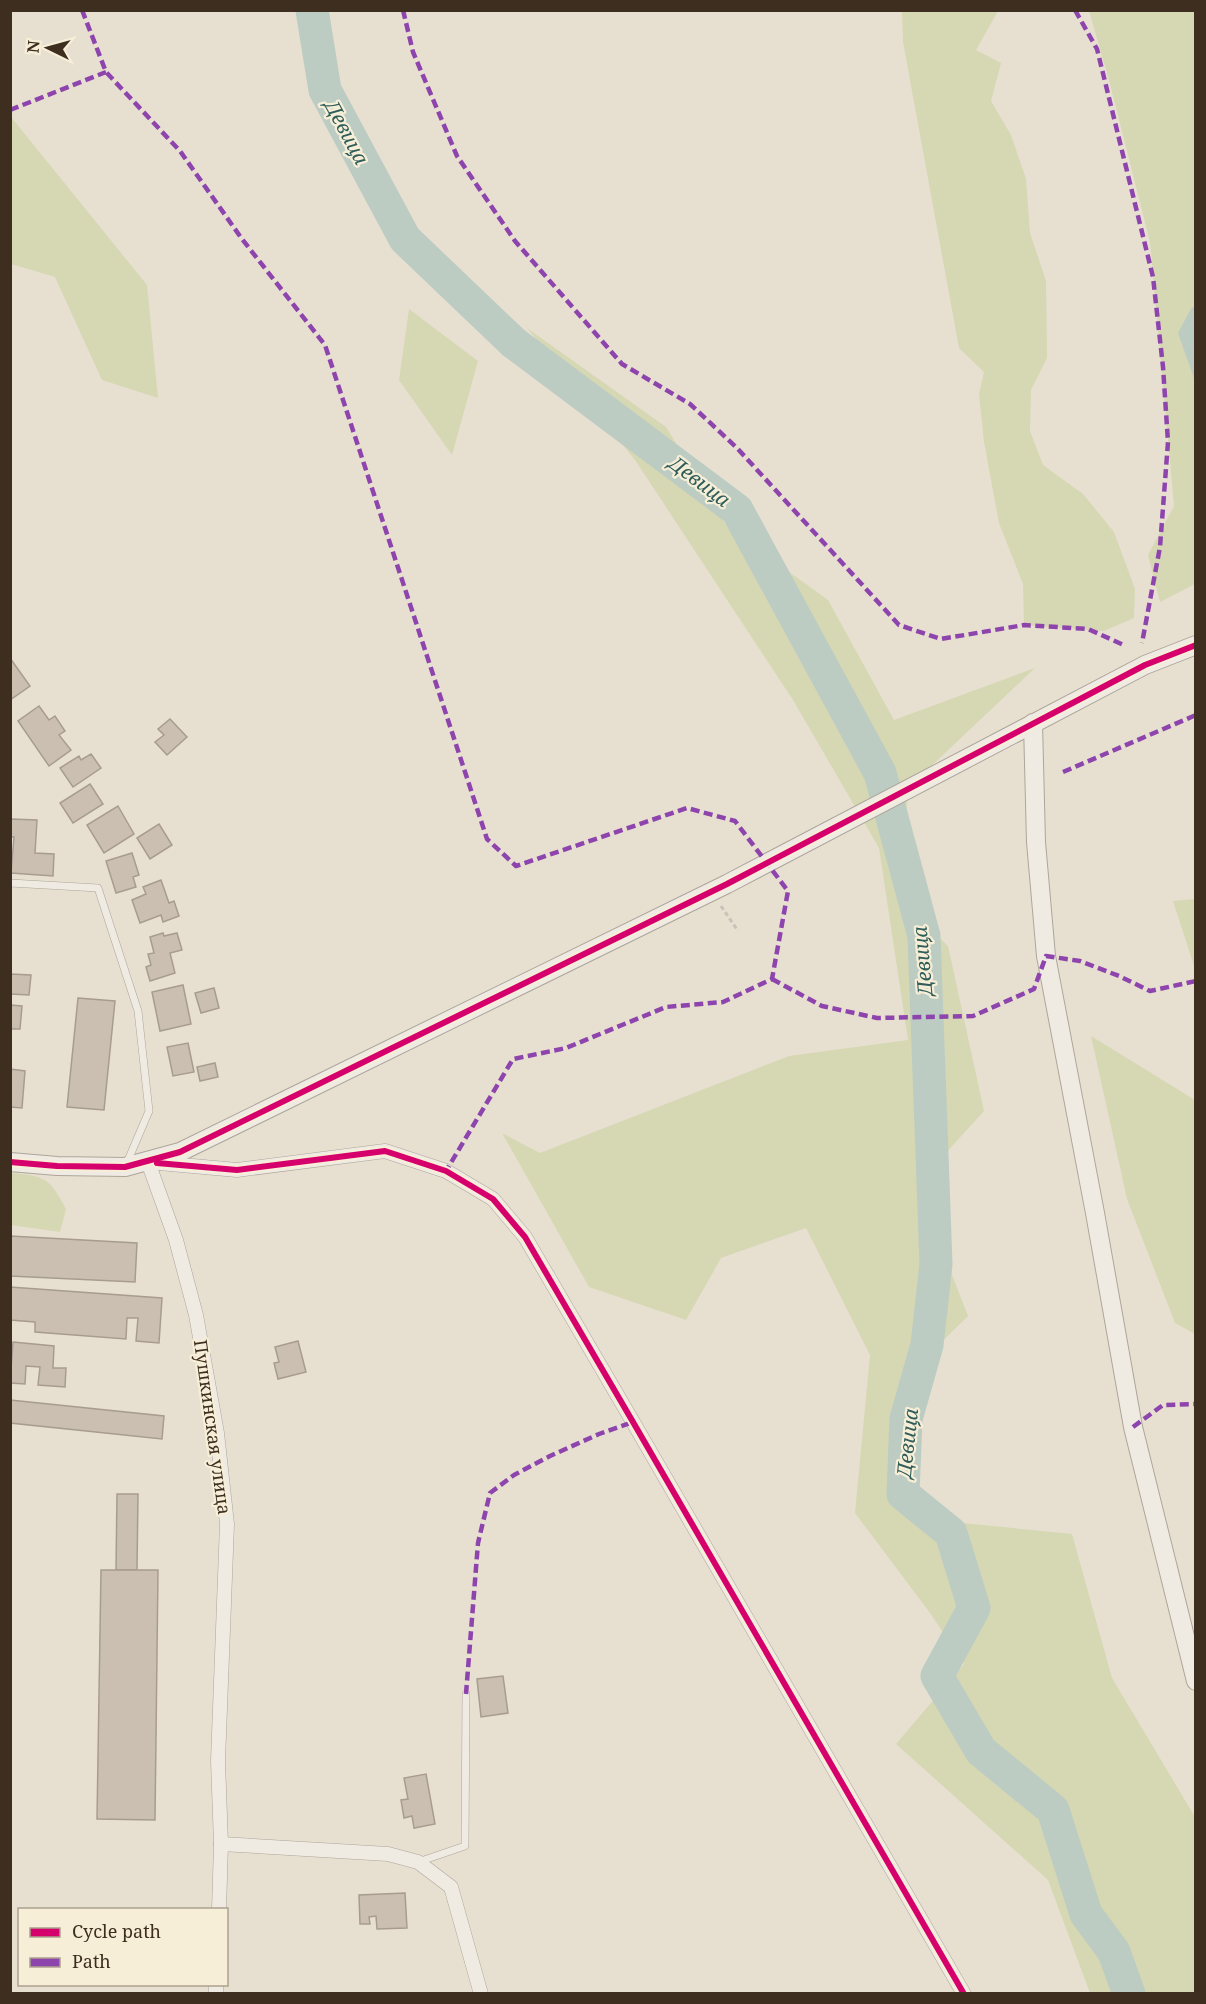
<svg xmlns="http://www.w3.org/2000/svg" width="1206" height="2004" font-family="'Noto Serif',serif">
<rect width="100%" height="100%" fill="#e7e0d1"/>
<g fill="#d6d7b3">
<polygon points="902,11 998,11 976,50 1001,63 991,101 1011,135 1026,179 1030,233 1046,281 1047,358 1031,390 1030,431 1043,465 1083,494 1114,532 1135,589 1134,618 1104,631 1024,625 1023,584 999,523 984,442 979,394 984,372 959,348 903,42"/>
<polygon points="1089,11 1195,11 1195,584 1160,602 1148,555 1174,506 1150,242 1109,80"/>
<polygon points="11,117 147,285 158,398 102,380 55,277 11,264"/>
<polygon points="409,309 478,361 452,455 399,380"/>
<polygon points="527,328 666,427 728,528 828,600 894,720 1035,668 908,788 900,899 948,946 984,1111 917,1185 968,1316 900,1383 912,1518 1072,1534 1112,1678 1195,1817 1195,1993 1090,1993 1048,1880 896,1744 964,1664 930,1613 855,1513 870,1355 806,1228 721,1258 686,1320 589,1287 502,1133 540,1153 789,1056 908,1040 879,848 793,700 635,460"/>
<polygon points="1195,899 1196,899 1195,969 1173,901"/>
<polygon points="1091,1036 1195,1100 1195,1334 1175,1323 1127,1199"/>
<path d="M11 1173C46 1176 49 1178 66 1209L60 1232 11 1225Z"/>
</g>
<polygon fill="#bcccc2" points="1192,307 1196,308 1195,381 1178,333"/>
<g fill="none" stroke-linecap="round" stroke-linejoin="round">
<polyline stroke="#bcccc2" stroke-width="33" points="312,10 325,90 405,239 514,343 737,510 880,773 924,936 936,1264 927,1345 906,1419 903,1494 951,1533 974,1608 937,1676 981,1751 1053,1810 1086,1914 1114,1952 1129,1994"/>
</g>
<g fill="#cbbfb2" stroke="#a89c90" stroke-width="1.5">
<polygon points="10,658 30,686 10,700"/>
<polygon points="39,706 49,720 55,716 65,731 59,735 71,750 49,766 18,721"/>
<polygon points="170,719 187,737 167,755 155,742 164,735 158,729"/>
<polygon points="91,754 101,768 73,787 60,768 79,756 81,760"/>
<polygon points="90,784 103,804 73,823 60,803"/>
<polygon points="118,806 134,834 104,853 87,825"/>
<polygon points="10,819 37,820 35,853 54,854 53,876 11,873 14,837 10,837"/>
<polygon points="159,824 172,845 150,859 137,838"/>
<polygon points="132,853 139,875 133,877 136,887 116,893 106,861"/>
<polygon points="161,880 169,903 174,901 179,916 163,922 161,915 140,923 132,900 146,894 143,887"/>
<polygon points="163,933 164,936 177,933 182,950 170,953 175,973 150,981 146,967 151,965 148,954 154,953 150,937"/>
<polygon points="10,974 31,975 29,995 10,994"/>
<polygon points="183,985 191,1024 160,1031 152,992"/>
<polygon points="214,988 219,1008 201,1013 195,993"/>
<polygon points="78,998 115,1001 104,1110 67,1107"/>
<polygon points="10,1005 22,1006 20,1029 10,1029"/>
<polygon points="188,1043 194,1072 173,1076 167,1047"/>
<polygon points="215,1063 218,1077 200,1081 197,1067"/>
<polygon points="10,1069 25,1071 22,1108 10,1107"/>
<polygon points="10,1236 137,1243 135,1282 10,1276"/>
<polygon points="10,1287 162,1298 159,1343 136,1341 138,1318 127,1318 126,1339 35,1332 35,1322 10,1320"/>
<polygon points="298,1341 306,1372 278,1379 274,1363 279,1362 275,1347"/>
<polygon points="13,1342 54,1346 53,1368 66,1368 65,1387 38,1385 40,1367 26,1366 25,1384 10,1383"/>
<polygon points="10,1400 164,1416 162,1439 10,1423"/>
<polygon points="117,1494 138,1494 137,1570 116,1570"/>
<polygon points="101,1570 158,1570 155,1820 97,1819"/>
<polygon points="503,1676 508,1713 481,1717 477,1679"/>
<polygon points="426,1774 435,1824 414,1828 412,1816 404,1818 401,1800 408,1799 404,1778"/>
<polygon points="405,1893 407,1928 377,1929 376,1916 369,1917 370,1924 360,1924 359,1895"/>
</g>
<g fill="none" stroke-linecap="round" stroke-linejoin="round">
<defs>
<g id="service">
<polyline points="10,883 98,888 138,1011 149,1111 126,1165"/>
<polyline points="418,1862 465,1846 466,1694"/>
</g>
<g id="minor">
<polyline points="221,1844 388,1854 418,1862 451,1887 481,1994"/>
<polyline points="219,1910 221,1844 218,1761 227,1524 217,1433 196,1315 176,1240 148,1162 237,1170 385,1151 446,1171 493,1199 525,1237 633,1422 964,1994"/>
<polyline points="216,1994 216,1984"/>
</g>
<g id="tertiary">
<polyline points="1033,723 1036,842 1046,956 1095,1213 1133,1427 1196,1681"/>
<polyline points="10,1162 57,1166 125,1167 180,1152 727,884 1145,665 1196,645"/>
</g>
</defs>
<use href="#service" stroke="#ada599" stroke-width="8"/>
<use href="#minor" stroke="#ada599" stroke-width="15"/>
<use href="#tertiary" stroke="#ada599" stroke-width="20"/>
<polyline stroke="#c8c2b9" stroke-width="3" stroke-dasharray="4.5 3" stroke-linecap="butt" points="721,906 738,931"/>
<use href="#service" stroke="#efebe3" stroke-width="7"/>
<use href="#minor" stroke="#efebe3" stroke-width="14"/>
<use href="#tertiary" stroke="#efebe3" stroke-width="18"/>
<g stroke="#8e44ad" stroke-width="4.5" stroke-dasharray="9 4.5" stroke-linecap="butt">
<polyline points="82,10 106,72 180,151 242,239 325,345 487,839 516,866 687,808 735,821 788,891 772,979 723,1002 666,1007 566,1048 513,1059 446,1171"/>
<polyline points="403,10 413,52 457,156 515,241 622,364 690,404 737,448 899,625 941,639 1024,625 1088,629 1126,646"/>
<polyline points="1075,10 1097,49 1153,277 1163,367 1168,442 1160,547 1142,643"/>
<polyline points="10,110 106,72"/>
<polyline points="1063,772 1196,715"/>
<polyline points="772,979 822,1006 877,1018 973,1016 1034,989 1046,956 1080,961 1119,976 1150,991 1196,981"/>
<polyline points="1133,1427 1163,1405 1196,1404"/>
<polyline points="466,1694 478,1543 490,1493 514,1475 550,1456 599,1434 633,1422"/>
</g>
<defs>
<g id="cycleway">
<polyline points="10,1162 57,1166 125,1167 180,1152 727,884 1145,665 1196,645"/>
<polyline points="157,1163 237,1170 385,1151 446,1171 493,1199 525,1237 633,1422 964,1994"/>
</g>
</defs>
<use href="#cycleway" stroke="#f7eed8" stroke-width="10"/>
<use href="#cycleway" stroke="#d6006c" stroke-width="6"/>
</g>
<g text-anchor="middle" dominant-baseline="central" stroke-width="4.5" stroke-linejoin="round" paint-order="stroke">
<g font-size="18" fill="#3d2e20" stroke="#f7eed8">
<text transform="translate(213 1427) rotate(82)">Пушкинская улица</text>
</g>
<g font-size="20" font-style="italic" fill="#2f5d5a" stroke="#f7eed8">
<text transform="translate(347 132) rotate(62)">Девица</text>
<text transform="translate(700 481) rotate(37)">Девица</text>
<text transform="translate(922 961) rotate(-95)">Девица</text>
<text transform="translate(907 1443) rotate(-84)">Девица</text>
</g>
</g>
<rect width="1206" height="2004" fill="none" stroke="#3d2e20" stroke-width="24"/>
<rect x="18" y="1908" width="210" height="78" fill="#f7eed8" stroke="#ada18e" stroke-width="1.5"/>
<rect x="30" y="1928" width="30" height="9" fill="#d6006c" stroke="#ada18e" stroke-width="1.5"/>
<text x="72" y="1938" font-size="18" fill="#3d2e20">Cycle path</text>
<rect x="30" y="1958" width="30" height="9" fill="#8e44ad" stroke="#ada18e" stroke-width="1.5"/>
<text x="72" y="1968" font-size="18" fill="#3d2e20">Path</text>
<g transform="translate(48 48) rotate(275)" stroke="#f7eed8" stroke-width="4.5" paint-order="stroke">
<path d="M0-4.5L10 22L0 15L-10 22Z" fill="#3d2e20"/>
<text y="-9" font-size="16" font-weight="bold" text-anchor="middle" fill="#3d2e20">N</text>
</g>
</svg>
